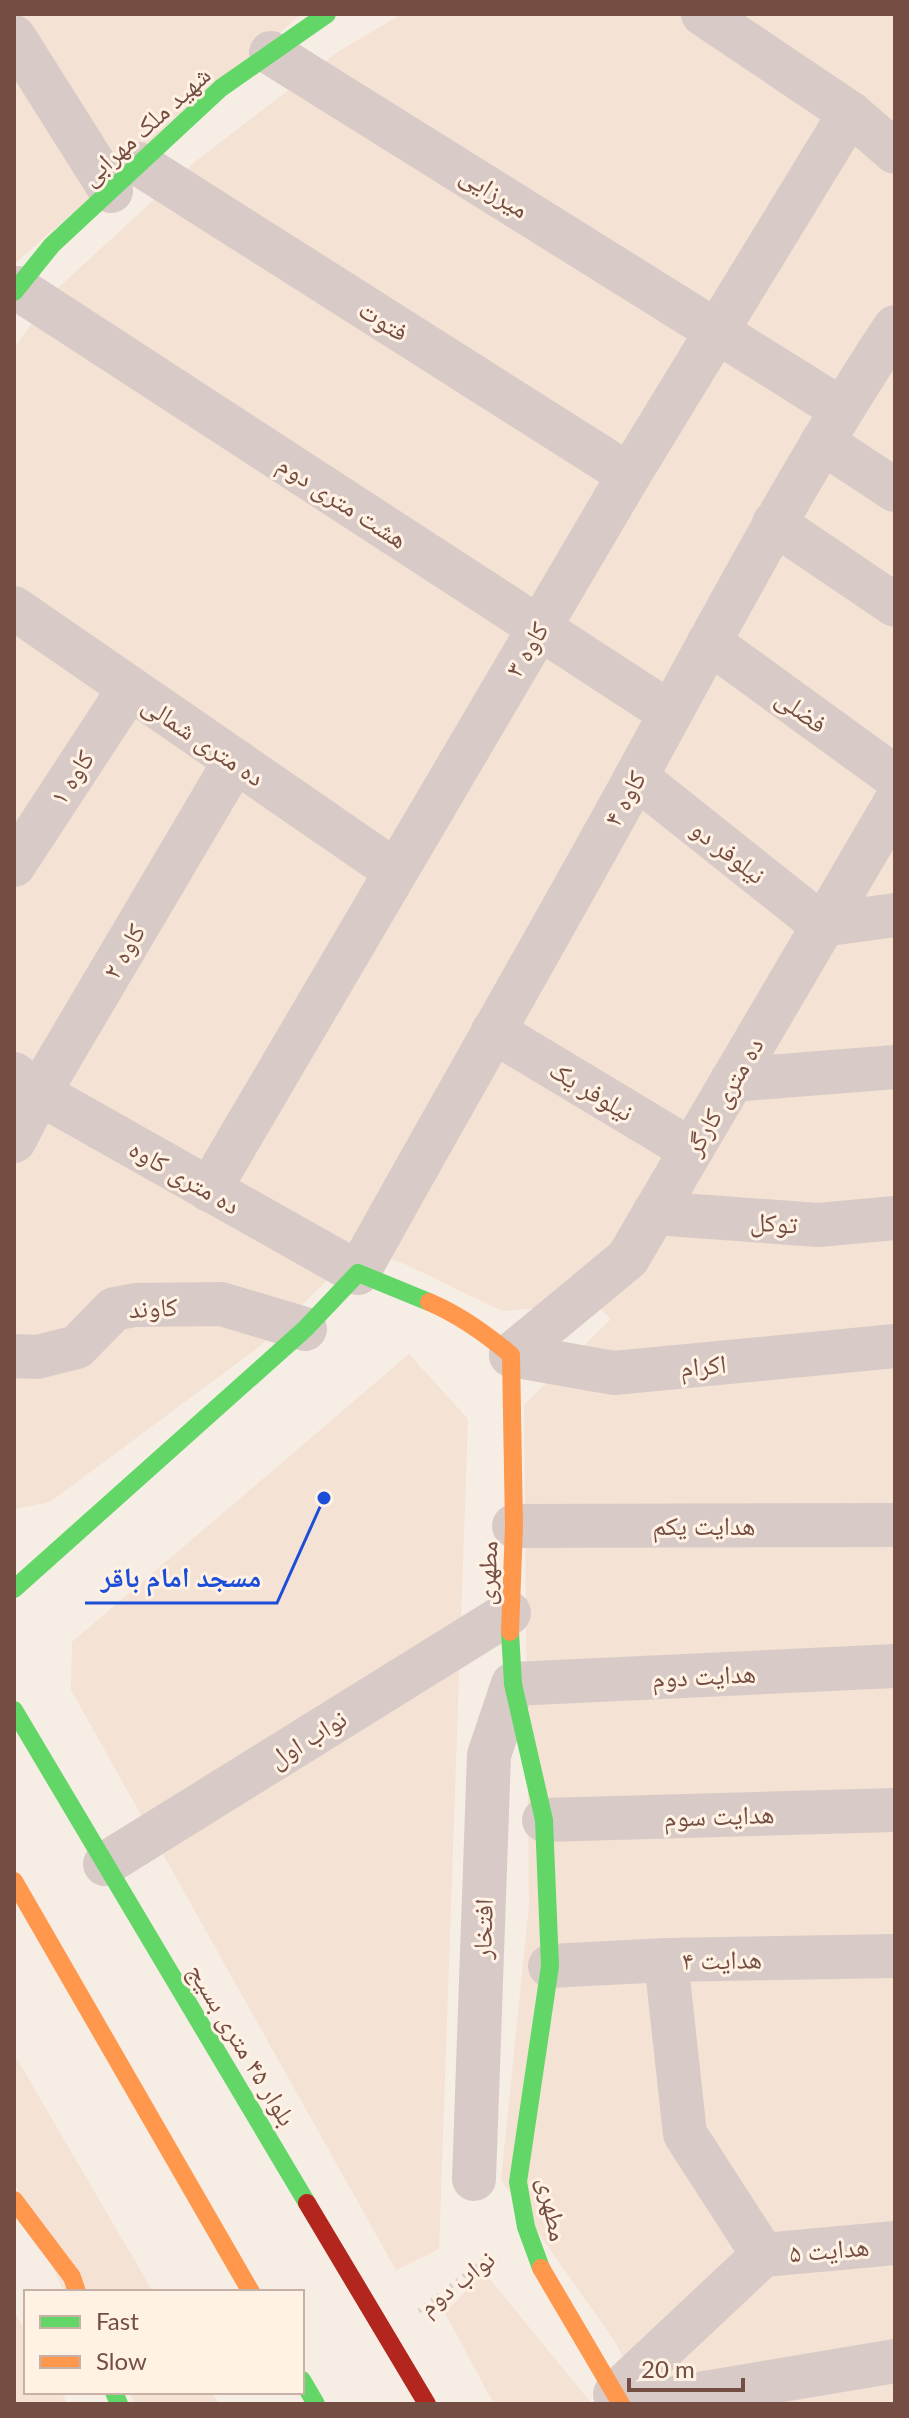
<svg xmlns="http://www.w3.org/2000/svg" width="909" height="2418" font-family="Lato,'Noto Naskh Arabic',sans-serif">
<rect width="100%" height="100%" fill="#f6ede4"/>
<g fill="#f4e2d4">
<polygon points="14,14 301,14 14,264"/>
<polygon points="402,14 895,14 895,2404 648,2404 614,2340 501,2180 529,1906 524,1405 611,1319 595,1304 502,1311 405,1264 360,1248 260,1346 50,1502 14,1509 14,348 59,287 195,162 339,51"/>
<polygon points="409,1354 468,1419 439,2249 396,2270 71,1690 72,1642"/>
<polygon points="14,2054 153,2292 64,2292 14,2182"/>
<polygon points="484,2272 592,2404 494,2404 445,2313"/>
<polygon points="14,2311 26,2332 26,2392 62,2392 67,2404 14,2404"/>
<polygon points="129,2392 212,2392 219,2404 135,2404"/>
</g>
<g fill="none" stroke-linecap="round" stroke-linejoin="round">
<polyline stroke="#d9ceca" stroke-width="5" stroke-dasharray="2 6" stroke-linecap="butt" points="419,2311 493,2253"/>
<g stroke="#d8cbc7" stroke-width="44">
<polyline points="703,14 850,113 895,152"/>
<polyline points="14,37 111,191"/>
<polyline points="271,53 841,409"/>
<polyline points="139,164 629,475"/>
<polyline points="17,288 670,713"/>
<polyline points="822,442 895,490"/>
<polyline points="774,523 895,605"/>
<polyline points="14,608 395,871"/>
<polyline points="709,642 895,777"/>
<polyline points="636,777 822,925 895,915"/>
<polyline points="14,865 129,689"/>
<polyline points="493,1031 691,1150"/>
<path d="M14 1074 39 1093 358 1273C450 1107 545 943 636 777 719 625 799 472 895 327"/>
<polyline points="732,1080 895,1067"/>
<polyline points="14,1141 39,1093 235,761"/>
<polyline points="209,1190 629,475 850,113"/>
<polyline points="654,1213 818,1225 895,1218"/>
<polyline points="511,1355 628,1258 895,803"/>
<polyline points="511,1355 614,1373 895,1346"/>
<polyline points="14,1356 37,1357 77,1347 114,1309 135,1305 221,1304 305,1329"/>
<polyline points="514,1526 895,1525"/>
<polyline points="544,1820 895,1810"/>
<polyline points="105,1864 509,1613"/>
<polyline points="666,1960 685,2134 763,2255"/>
<polyline points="550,1966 666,1960 895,1956"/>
<polyline points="474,2179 489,1755 513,1684 895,1666"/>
<polyline points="763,2255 895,2243"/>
<polyline points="615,2394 763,2255"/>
<polyline points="640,2404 895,2361"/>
</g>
<g stroke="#63d668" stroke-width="18">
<polyline points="14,292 52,245 221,88 327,14"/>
<polyline points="14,1589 305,1329 358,1273 429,1302"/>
<polyline points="510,1632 513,1684 544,1820 550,1966 518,2182 526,2227 541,2268"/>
<polyline points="14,1710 307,2203"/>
<polyline points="302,2380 316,2404"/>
<polyline points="114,2392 119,2404"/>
</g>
<g stroke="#ff974d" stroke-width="18">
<path d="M429 1302C460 1315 485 1333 511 1355L514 1526 510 1632"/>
<polyline points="14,1881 251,2292"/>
<polyline points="14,2200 72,2277 77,2292"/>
<polyline points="541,2268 621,2404"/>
</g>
<polyline stroke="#b3261e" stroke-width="18" points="307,2203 427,2404"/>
</g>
<g text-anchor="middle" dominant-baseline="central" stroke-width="6" stroke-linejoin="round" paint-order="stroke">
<g font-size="26" fill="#754e43" stroke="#fff1e4">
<text transform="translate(145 125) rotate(-42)">شهید ملک مهرابی</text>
<text transform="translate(495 191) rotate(32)">میرزایی</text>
<text transform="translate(384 320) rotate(32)">فتوت</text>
<text transform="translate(343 501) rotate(33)">هشت متری دوم</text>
<text transform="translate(526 649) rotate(-59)">کاوه ۳</text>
<text transform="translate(802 710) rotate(36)">فضلی</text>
<text transform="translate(204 740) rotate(34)">ده متری شمالی</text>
<text transform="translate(71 777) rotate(-57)">کاوه ۱</text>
<text transform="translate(624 798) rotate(-61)">کاوه ۴</text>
<text transform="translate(729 851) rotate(38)">نیلوفر دو</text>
<text transform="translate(123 951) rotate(-60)">کاوه ۲</text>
<text transform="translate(592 1090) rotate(31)">نیلوفر یک</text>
<text transform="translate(723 1096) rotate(-60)">ده متری کارگر</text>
<text transform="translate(185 1176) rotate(30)">ده متری کاوه</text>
<text transform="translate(774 1222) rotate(4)">توکل</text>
<text transform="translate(153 1307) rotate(-3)">کاوند</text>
<text transform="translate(703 1365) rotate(-6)">اکرام</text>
<text x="704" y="1525">هدایت یکم</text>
<text transform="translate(486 1573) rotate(-87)">مطهری</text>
<text transform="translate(704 1675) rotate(-3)">هدایت دوم</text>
<text transform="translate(307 1738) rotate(-32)">نواب اول</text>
<text transform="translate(719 1815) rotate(-2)">هدایت سوم</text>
<text transform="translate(482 1929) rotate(-88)">افتخار</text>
<text transform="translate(722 1959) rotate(-1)">هدایت ۴</text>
<text transform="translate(243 2044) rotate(59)">بلوار ۴۵ متری بسیج</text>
<text transform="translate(554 2209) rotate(79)">مطهری</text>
<text transform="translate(829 2249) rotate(-5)">هدایت ۵</text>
<text transform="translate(456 2282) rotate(-38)">نواب دوم</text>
</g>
</g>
<path fill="none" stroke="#1d4ed8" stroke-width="3" d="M324 1498L277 1603H85"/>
<circle fill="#1d4ed8" stroke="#fff1e4" stroke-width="3" cx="324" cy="1498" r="8"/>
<g font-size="28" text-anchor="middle" font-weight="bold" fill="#1d4ed8" stroke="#fff1e4" stroke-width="6" stroke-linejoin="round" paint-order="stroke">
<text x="181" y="1587">مسجد امام باقر</text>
</g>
<rect width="909" height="2418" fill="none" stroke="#754e43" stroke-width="32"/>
<rect x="24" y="2290" width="280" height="104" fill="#fff1e4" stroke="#c8b0a4" stroke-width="2"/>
<rect x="40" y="2316" width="40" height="12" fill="#63d668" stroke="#c8b0a4" stroke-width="2"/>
<text x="96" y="2330" font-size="24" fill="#754e43">Fast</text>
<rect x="40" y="2356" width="40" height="12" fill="#ff974d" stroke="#c8b0a4" stroke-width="2"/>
<text x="96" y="2370" font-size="24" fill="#754e43">Slow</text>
<path d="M629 2378v12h114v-12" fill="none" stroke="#754e43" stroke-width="4"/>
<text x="641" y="2378" font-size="24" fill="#754e43" stroke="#fff1e4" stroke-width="6" paint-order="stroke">20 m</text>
</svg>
